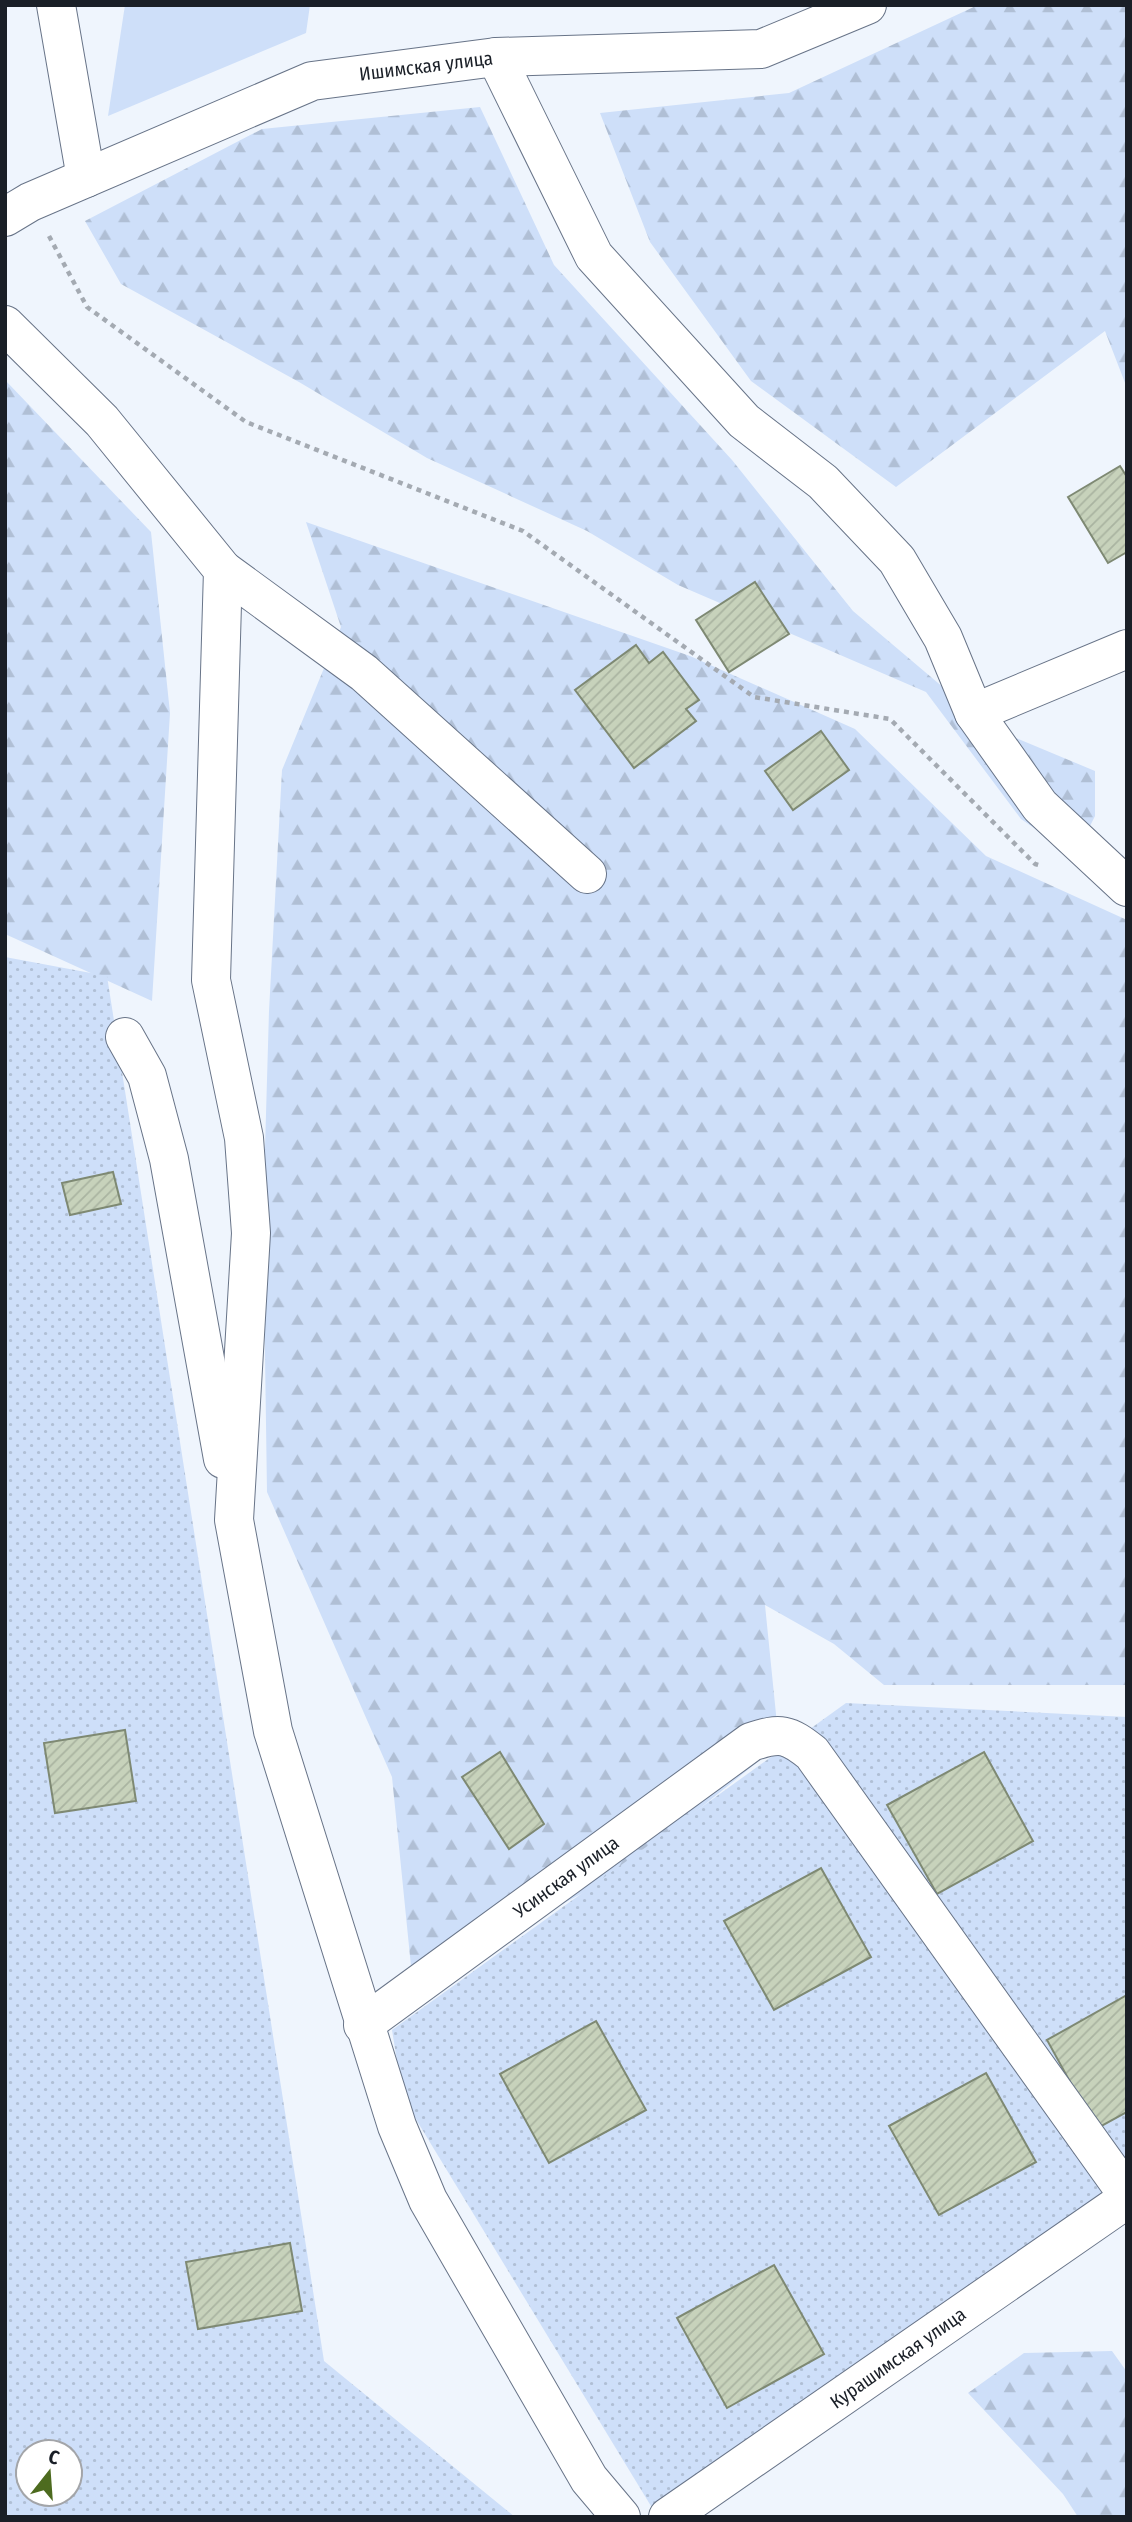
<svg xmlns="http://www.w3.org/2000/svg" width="1132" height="2522" font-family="'Fira Sans Condensed',sans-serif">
<defs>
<pattern id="forest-firs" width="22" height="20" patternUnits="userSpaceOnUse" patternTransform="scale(1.75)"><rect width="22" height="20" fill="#cedff9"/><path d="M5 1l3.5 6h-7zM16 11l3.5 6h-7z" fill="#b0bfd5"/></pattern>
<pattern id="garden-dots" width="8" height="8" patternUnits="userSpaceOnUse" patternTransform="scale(1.75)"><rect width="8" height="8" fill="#cedff9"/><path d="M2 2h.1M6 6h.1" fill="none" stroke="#b0bfd5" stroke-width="1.8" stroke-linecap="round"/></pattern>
<pattern id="building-hatch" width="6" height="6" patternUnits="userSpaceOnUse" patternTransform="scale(1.75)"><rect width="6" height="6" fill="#c7d2bb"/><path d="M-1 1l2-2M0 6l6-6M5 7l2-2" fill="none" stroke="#aab4a1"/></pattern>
</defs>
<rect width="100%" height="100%" fill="#eff5fd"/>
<polygon fill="#cedff9" points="125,5 310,5 306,33 108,116"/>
<g fill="url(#forest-firs)">
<polygon points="978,5 1127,5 1127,388 1105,331 896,487 751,381 650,242 600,113 789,93"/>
<polygon points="480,107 554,265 732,460 853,611 990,727 1095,771 1095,816 1075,856 1021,819 926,692 678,585 587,531 427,458 299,382 121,284 85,221 262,129"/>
<polygon points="5,380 151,532 170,713 152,1001 5,934"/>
<polygon points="306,522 690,656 855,729 986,856 1127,920 1127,1685 884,1685 834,1644 765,1605 778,1734 765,1756 617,1875 511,1931 412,1976 392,1777 267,1492 263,1217 269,1011 282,770 341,627"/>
<polygon points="1112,2351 1127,2372 1127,2517 1078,2517 1063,2494 968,2393 1024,2353"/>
</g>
<g fill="url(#garden-dots)" fill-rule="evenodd">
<path d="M5 957 107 976 324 2361 515 2517H5ZM28 2452H70V2494H28Z"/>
<polygon points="846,1703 1127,1717 1127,2179 654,2511 403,2098 392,2030"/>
</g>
<g fill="url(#building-hatch)" stroke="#7e8973" stroke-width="2">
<polygon points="1120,466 1127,477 1127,552 1108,563 1068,497"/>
<polygon points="755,582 789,634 729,672 696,620"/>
<polygon points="636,645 649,663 663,652 699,700 686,709 696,721 634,768 575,690"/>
<polygon points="821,731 849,770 793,810 765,771"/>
<polygon points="113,1172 121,1204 70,1215 62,1183"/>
<polygon points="125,1730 136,1801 55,1813 44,1743"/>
<polygon points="500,1752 544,1824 509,1849 462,1777"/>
<polygon points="984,1752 1033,1841 937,1894 887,1805"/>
<polygon points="821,1868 871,1957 774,2010 724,1921"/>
<polygon points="1127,1995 1127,2112 1096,2129 1047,2040"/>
<polygon points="596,2021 646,2110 549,2163 500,2074"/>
<polygon points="986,2073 1036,2162 939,2215 889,2126"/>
<polygon points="290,2243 302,2311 198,2329 186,2262"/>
<polygon points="774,2265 824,2354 727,2408 677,2318"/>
</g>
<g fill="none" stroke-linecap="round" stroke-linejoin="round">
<defs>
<g id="minor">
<polyline points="56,5 86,178"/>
<polyline points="496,57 594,256 744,421 823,482 897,560 943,638 974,713 1040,806 1127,887"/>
<polyline points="5,217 30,202 312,81 496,57 761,49 867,5"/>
<polyline points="5,325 102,421 223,570 211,980 244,1138 251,1233 234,1520 273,1731 397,2126 428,2200 589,2479 621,2517"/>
<polyline points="223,570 364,673 587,874"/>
<polyline points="974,713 1127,649"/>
<polyline points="125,1037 147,1076 169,1159 223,1459"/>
<path d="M363 2025 751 1742C781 1732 788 1734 812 1753L1127 2194"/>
<polyline points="668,2517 1127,2199"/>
</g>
</defs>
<use href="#minor" stroke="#687488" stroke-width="40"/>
<polyline stroke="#a4aab2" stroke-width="4.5" stroke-dasharray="5 5" stroke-linecap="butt" points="49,236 87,307 246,422 523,531 754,697 890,719 1035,864 1042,866"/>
<use href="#minor" stroke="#fff" stroke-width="38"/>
</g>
<g text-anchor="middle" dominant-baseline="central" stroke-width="7" stroke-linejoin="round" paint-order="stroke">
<g font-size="19" fill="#1a1f27" stroke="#fff">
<text transform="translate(426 66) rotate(-7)">Ишимская улица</text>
<text transform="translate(566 1877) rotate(-36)">Усинская улица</text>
<text transform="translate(898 2358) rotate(-35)">Курашимская улица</text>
</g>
</g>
<rect width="1132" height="2522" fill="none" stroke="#1a1f27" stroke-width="14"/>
<g transform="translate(49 2473) rotate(17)"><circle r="33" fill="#ffffff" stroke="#a3a5a9" stroke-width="2"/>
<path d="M0-5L12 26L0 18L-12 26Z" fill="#4d6b1f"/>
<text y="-10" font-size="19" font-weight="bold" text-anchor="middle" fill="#1a1f27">С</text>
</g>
</svg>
